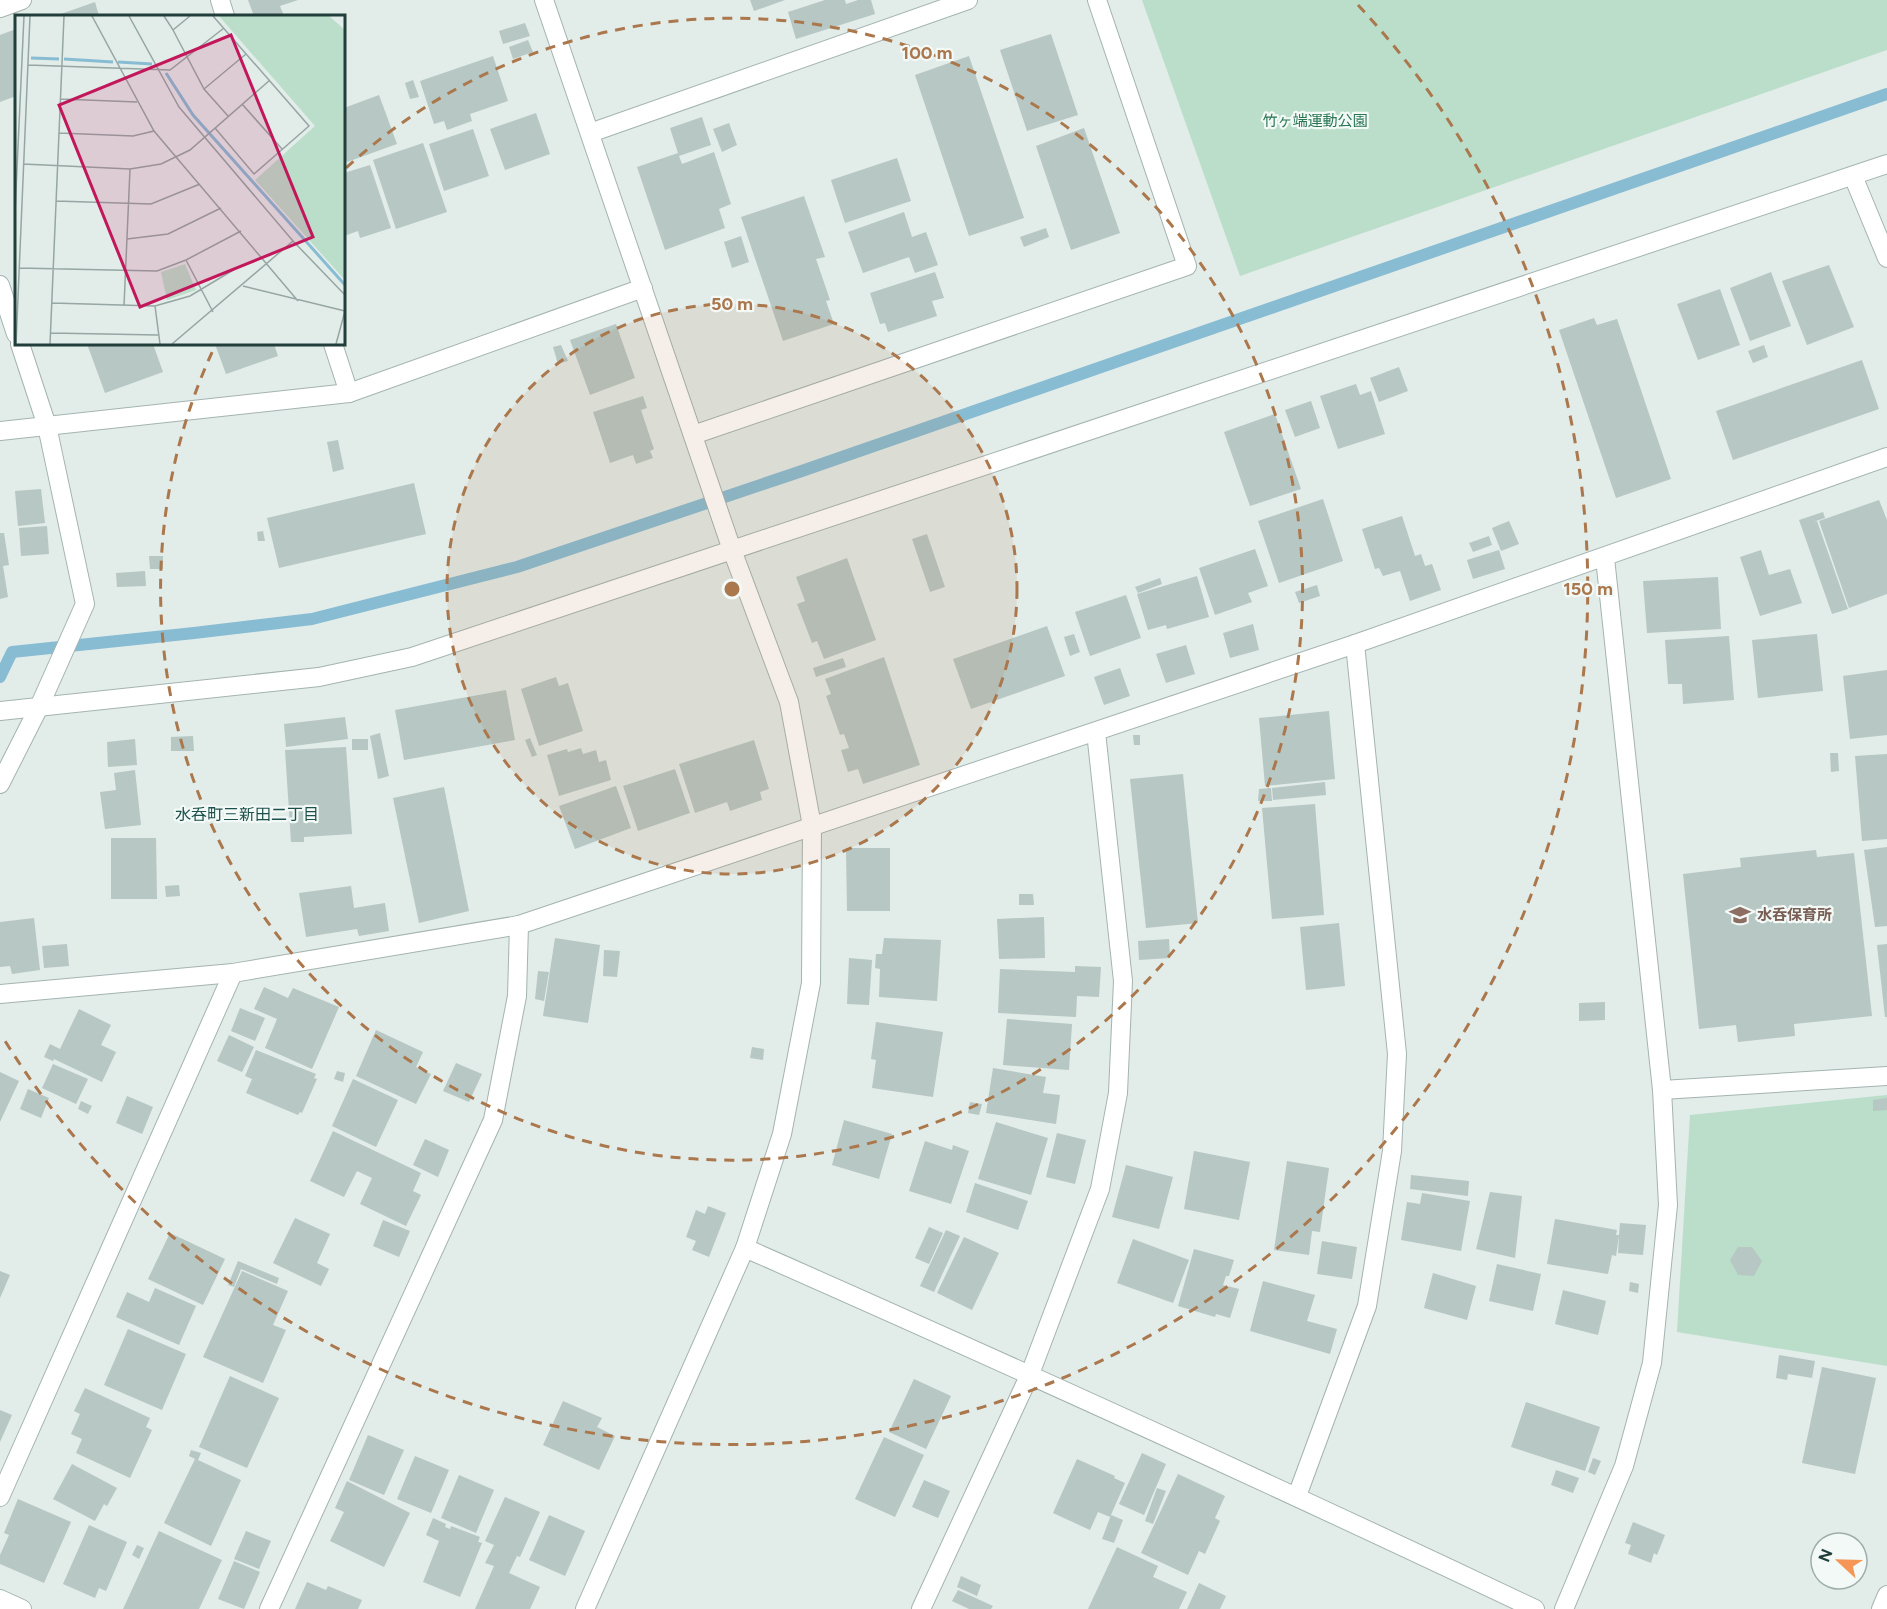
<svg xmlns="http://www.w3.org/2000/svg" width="1887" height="1609" font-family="Figtree,'Noto Sans JP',sans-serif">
<rect width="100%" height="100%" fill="#e2ece9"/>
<g fill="#badec9">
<polygon points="1142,0 1887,0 1887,50 1240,276"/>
<polygon points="1887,1095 1887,1366 1677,1332 1690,1115"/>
</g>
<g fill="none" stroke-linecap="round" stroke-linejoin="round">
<polyline stroke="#88bcd3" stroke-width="12" points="0,677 12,652 194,633 312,619 517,567 796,473 1887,94"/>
</g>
<g fill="#b7c7c3">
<polygon points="248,0 298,0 280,6 284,16 254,16"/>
<polygon points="750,0 785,0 754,11"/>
<polygon points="825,0 845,0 846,4 858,0 871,0 875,14 796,39 788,12"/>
<polygon points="95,2 99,16 55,16"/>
<polygon points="525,23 530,36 503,44 499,31"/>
<polygon points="16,29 16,96 0,102 0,35"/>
<polygon points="1051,34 1078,115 1027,131 1000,50"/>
<polygon points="528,40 533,52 513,59 509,47"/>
<polygon points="493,56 508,101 470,114 472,121 447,130 444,121 434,124 420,81"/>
<polygon points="969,56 1024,218 969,236 915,75"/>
<polygon points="413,80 419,97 410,99 405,83"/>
<polygon points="379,95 397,144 347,162 344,152 344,108"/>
<polygon points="536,113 550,154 505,170 490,129"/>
<polygon points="702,117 711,145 679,156 682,164 714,152 731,204 719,209 725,228 665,250 637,167 678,153 670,128"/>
<polygon points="729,123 737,145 722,152 713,129"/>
<polygon points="1084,128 1120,233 1071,250 1036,146"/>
<polygon points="473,129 489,176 444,191 429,144"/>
<polygon points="423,143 447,212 396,229 373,160"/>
<polygon points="897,158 911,201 845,223 831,180"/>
<polygon points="370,165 391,228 360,238 358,231 344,236 344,173"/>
<polygon points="804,196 825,257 816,259 830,300 826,301 834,324 783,341 741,217"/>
<polygon points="904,212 912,237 926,232 938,265 915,273 909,257 863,273 848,232"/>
<polygon points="1046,228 1049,237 1024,247 1020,237"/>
<polygon points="741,236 749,262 732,268 724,242"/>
<polygon points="1829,265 1854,327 1807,345 1782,281"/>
<polygon points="935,272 944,298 932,301 937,316 888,332 885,323 880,324 870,293"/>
<polygon points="1771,272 1791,326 1750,341 1730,288"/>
<polygon points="1720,289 1740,345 1698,360 1677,304"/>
<polygon points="1594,318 1597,325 1617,319 1671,479 1616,498 1559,330"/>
<polygon points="616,324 635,378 590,395 570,340"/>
<polygon points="87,344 153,344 163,372 105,393"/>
<polygon points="215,344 274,344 278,356 226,374"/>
<polygon points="561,345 568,361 558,364 553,347"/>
<polygon points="1764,345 1768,357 1753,363 1748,351"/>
<polygon points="1862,360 1879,409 1733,460 1716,411"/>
<polygon points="1399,367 1408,391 1379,402 1370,378"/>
<polygon points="1356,384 1360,395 1371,391 1385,434 1338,449 1320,396"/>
<polygon points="643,396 647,408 641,410 654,449 650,451 653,458 636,464 633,455 610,463 593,412"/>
<polygon points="1311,401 1320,428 1295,437 1285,410"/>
<polygon points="1275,414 1301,489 1250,506 1224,432"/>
<polygon points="338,440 344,469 333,472 327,442"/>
<polygon points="414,483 426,534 279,568 267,518"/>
<polygon points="41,489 45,523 18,526 15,491"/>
<polygon points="1323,499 1343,561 1279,583 1258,521"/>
<polygon points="1879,500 1887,520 1887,594 1849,608 1819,521"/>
<polygon points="1823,512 1825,518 1813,522 1817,521 1848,609 1832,614 1799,520"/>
<polygon points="1402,516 1415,556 1421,554 1425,566 1432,564 1441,590 1410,601 1400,571 1383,576 1379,568 1375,569 1362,529"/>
<polygon points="1509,521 1519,544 1501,551 1492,528"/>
<polygon points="47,526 49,554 21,556 19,528"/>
<polygon points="263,531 265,541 258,541 257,532"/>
<polygon points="0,533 4,533 9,565 3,566 8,597 0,599"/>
<polygon points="927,534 945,587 930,592 912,539"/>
<polygon points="1489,536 1492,545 1473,552 1469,543"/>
<polygon points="1255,549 1268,586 1248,593 1252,602 1215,615 1199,568"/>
<polygon points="1499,550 1505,569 1473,579 1467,560"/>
<polygon points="1761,550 1769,575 1790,569 1802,603 1760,616 1740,557"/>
<polygon points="149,556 163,556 163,569 150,569"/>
<polygon points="847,558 876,640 824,659 817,641 812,643 797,604 805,601 796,577"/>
<polygon points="145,571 146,586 117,587 116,573"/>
<polygon points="1197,576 1209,617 1167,629 1166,625 1148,630 1137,594"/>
<polygon points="1718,577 1721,629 1647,633 1643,581"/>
<polygon points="1160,578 1162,584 1138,593 1135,587"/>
<polygon points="1317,585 1320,596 1299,603 1295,592"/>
<polygon points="1126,595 1141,638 1090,656 1075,612"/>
<polygon points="1253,624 1259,650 1230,658 1223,633"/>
<polygon points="1047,626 1065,676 971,709 953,659"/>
<polygon points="1074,634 1080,652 1070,656 1064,637"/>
<polygon points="1817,634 1823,691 1758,698 1752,640"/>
<polygon points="1729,636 1734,700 1683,704 1682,684 1668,684 1665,640"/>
<polygon points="1186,645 1195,674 1166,683 1156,654"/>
<polygon points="884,657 920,765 863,784 858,769 848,772 841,750 849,748 844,734 840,735 826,696 831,694 825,679"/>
<polygon points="843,658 846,667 816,677 813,668"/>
<polygon points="1120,668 1130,696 1104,705 1094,677"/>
<polygon points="1887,670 1887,735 1850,739 1843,676"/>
<polygon points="556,677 559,686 568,683 583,731 539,746 521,689"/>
<polygon points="506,690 515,740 404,760 395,710"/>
<polygon points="1329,711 1335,779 1265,786 1259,718"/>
<polygon points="345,717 348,739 286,747 284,724"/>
<polygon points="380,733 389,776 378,779 370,736"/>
<polygon points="1133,735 1140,735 1140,745 1134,745"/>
<polygon points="193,736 194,751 171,751 171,737"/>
<polygon points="530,738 537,755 532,757 525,740"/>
<polygon points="135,739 137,765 108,767 107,742"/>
<rect x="352" y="739" width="16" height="11"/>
<polygon points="754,740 769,789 760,792 762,800 730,811 727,802 695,813 679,764"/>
<polygon points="346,747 352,834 304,837 304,842 291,842 285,750"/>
<polygon points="581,748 583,754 596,750 599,762 606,760 611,780 559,796 547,755 567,749 568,752"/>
<polygon points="1830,753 1838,753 1839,771 1831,772"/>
<polygon points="1887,754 1887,839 1862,841 1855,756"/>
<polygon points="675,769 690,813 638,831 623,786"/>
<polygon points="135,770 141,825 105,829 100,792 116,790 114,773"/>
<polygon points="1183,774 1198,923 1146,928 1130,779"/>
<polygon points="1325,782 1326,795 1273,800 1272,788"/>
<polygon points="616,786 631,828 575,849 559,806"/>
<polygon points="444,787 469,911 419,923 393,798"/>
<polygon points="1271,788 1272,801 1258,801 1259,789"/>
<polygon points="1315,804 1324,915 1272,919 1262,808"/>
<polygon points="111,838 156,838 157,899 111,899"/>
<polygon points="1887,847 1887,926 1875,927 1864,850"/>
<polygon points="846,848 890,848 890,911 847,911"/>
<polygon points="1816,850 1817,857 1854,853 1872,1016 1794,1024 1795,1036 1738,1042 1736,1025 1699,1029 1683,874 1741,867 1740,858"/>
<polygon points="179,885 180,896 166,897 165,886"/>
<polygon points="351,886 354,908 385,903 389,931 359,936 357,929 306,937 299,893"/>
<polygon points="1019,894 1033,894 1034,905 1019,905"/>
<polygon points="1044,917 1045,958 999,959 997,919"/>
<polygon points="34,918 40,970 12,974 10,966 0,967 0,922"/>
<polygon points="1339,923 1345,986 1306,990 1300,927"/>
<polygon points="555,938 600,945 588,1023 543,1016"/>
<polygon points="884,938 941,940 937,1001 879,997 880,969 875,968 876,954 882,954"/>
<polygon points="1169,939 1170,958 1139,960 1138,941"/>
<polygon points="67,944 69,966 44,968 42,946"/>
<polygon points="1887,944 1887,1017 1885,1017 1877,945"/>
<polygon points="604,950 620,951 617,977 603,976"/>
<polygon points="849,958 872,960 869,1005 847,1004"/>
<polygon points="1075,966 1101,967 1099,997 1077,996 1076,1017 998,1013 1000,969 1075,972"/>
<polygon points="538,971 549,972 544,1001 535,999"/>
<polygon points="264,987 288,998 293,988 339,1007 312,1069 265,1048 277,1019 254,1009"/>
<polygon points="1605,1002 1605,1020 1579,1021 1579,1003"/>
<polygon points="240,1008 265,1018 255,1041 231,1031"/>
<polygon points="79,1009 111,1025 101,1045 116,1052 102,1082 54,1059 53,1061 44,1057 50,1044 60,1049"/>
<polygon points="1007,1019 1072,1024 1069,1070 1003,1065"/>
<polygon points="876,1022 943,1032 933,1097 872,1088 876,1060 871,1059"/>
<polygon points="376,1030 423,1052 416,1067 431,1074 416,1104 356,1076"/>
<polygon points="229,1035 254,1047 242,1072 217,1061"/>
<polygon points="752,1047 764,1049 763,1060 750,1058"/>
<polygon points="256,1050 316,1074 314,1078 317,1079 302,1113 300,1112 298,1115 246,1093 252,1079 245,1076"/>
<polygon points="456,1063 482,1074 469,1102 443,1091"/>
<polygon points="53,1064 88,1079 76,1104 42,1088"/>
<polygon points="993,1068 1046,1077 1043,1093 1060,1095 1056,1124 986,1113"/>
<polygon points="337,1071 345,1073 343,1082 334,1079"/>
<polygon points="0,1072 19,1081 0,1122"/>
<polygon points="353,1079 398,1100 376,1147 332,1126"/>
<polygon points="28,1089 49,1098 41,1118 20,1109"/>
<polygon points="127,1096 153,1107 142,1134 116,1123"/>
<polygon points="1887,1098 1887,1110 1873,1111 1873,1100"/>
<polygon points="81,1101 92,1106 88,1114 78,1109"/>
<polygon points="970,1102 982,1104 979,1115 968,1113"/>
<polygon points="844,1120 892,1134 879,1179 832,1165"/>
<polygon points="996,1122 1048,1138 1031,1195 978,1179"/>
<polygon points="333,1131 421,1173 413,1191 421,1195 406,1226 360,1204 372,1178 357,1171 344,1197 310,1181"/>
<polygon points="1057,1133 1086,1140 1075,1184 1046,1177"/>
<polygon points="425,1139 449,1150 438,1177 413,1165"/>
<polygon points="925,1141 952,1150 953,1145 969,1151 951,1204 909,1191"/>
<polygon points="1194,1151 1250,1162 1239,1220 1184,1209"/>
<polygon points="1287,1161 1329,1168 1320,1232 1312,1231 1309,1255 1274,1250"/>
<polygon points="1126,1165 1173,1177 1159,1229 1112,1217"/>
<polygon points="1411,1175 1469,1181 1468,1196 1410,1189"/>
<polygon points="975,1183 1028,1201 1018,1230 966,1212"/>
<polygon points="1490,1192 1522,1196 1515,1258 1476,1249"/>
<polygon points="1422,1193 1470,1201 1461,1251 1401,1240 1407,1202 1420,1204"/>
<polygon points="708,1206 726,1213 709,1257 692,1250 696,1241 686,1237 696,1210 705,1214"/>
<polygon points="295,1218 330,1234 317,1263 329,1269 321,1286 273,1263"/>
<polygon points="1555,1219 1617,1230 1616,1235 1619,1235 1620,1223 1646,1225 1643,1255 1618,1253 1619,1235 1616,1256 1612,1255 1608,1274 1547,1264"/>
<polygon points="383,1220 410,1231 399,1257 373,1246"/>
<polygon points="929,1227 943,1233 929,1264 915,1258"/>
<polygon points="946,1230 960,1236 934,1292 920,1286"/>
<polygon points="170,1233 225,1259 203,1305 148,1279"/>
<polygon points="964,1237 999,1253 972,1310 937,1293"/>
<polygon points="1133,1239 1189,1260 1173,1303 1117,1283"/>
<polygon points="1322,1241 1357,1247 1352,1279 1317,1274"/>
<polygon points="1738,1247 1752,1247 1762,1261 1754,1276 1738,1275 1730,1260"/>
<polygon points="1194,1249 1234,1260 1229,1276 1226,1276 1223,1285 1239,1289 1230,1318 1216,1314 1215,1317 1178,1306"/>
<polygon points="238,1261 279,1278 277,1284 241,1269 234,1287 228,1285"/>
<polygon points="1497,1264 1541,1274 1533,1311 1489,1301"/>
<polygon points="0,1271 10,1275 0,1298"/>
<polygon points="242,1271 288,1291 273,1325 286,1330 263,1383 203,1357"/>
<polygon points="1433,1273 1476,1286 1467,1320 1424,1308"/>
<polygon points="1263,1281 1315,1295 1307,1321 1337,1329 1330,1354 1250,1331"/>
<polygon points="1630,1282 1639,1284 1638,1293 1629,1291"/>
<polygon points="155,1288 196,1306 179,1345 116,1317 127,1292 149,1302"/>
<polygon points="1563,1290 1606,1301 1598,1335 1555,1324"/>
<polygon points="128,1329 186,1354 162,1410 104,1385"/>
<polygon points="1779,1355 1815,1361 1812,1378 1788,1374 1787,1380 1776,1378"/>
<polygon points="1822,1367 1876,1378 1855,1474 1802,1463"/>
<polygon points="230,1376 279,1398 247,1468 199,1447"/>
<polygon points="914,1379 951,1396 926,1449 889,1432"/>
<polygon points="85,1388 150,1418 146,1427 152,1430 130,1478 76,1453 82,1439 71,1434 80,1414 74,1411"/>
<polygon points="563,1401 602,1418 597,1427 615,1436 599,1470 543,1445"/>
<polygon points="1526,1402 1600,1427 1585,1471 1511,1447"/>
<polygon points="0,1410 12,1415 0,1442"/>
<polygon points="368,1435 404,1450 384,1495 349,1480"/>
<polygon points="884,1437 924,1455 895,1517 855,1499"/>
<polygon points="191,1450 201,1453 198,1460 241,1480 211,1546 164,1523 195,1459 189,1456"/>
<polygon points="1142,1453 1166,1464 1144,1515 1119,1504"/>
<polygon points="415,1456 449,1470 431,1513 397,1499"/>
<polygon points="1593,1458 1601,1461 1595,1475 1588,1472"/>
<polygon points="1077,1459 1115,1476 1114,1478 1125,1483 1110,1517 1098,1512 1090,1530 1053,1513"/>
<polygon points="72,1464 117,1488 107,1506 104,1504 95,1521 53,1499"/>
<polygon points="1556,1470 1579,1478 1573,1493 1551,1485"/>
<polygon points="1178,1474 1225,1496 1215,1518 1220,1521 1205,1554 1199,1551 1188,1575 1141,1553"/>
<polygon points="459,1475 494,1490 476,1533 441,1518"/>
<polygon points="924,1480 950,1491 938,1518 912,1507"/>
<polygon points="347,1481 410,1513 384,1567 330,1541 344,1512 335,1508"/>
<polygon points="1157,1488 1166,1491 1153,1524 1145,1521"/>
<polygon points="505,1497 540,1512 520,1557 517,1556 509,1573 540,1587 530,1609 475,1609 494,1566 485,1563 494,1545 485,1541"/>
<polygon points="18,1499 71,1522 44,1583 0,1564 0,1555 9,1535 4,1533"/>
<polygon points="549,1515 585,1531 565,1576 529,1560"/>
<polygon points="1111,1515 1123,1520 1114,1543 1102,1539"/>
<polygon points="433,1518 446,1524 445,1527 450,1529 451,1526 480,1537 478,1542 482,1543 460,1597 423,1582 439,1541 426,1535"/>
<polygon points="1633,1522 1665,1535 1657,1555 1654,1553 1651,1563 1628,1554 1631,1545 1625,1543"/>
<polygon points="89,1525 127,1542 106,1591 99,1588 95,1598 63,1584"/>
<polygon points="159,1531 222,1560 199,1609 123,1609"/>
<polygon points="246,1531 271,1541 259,1569 234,1559"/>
<polygon points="137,1545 144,1548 139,1559 132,1555"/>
<polygon points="1117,1547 1158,1566 1153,1577 1187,1592 1179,1609 1088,1609"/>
<polygon points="234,1561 260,1572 244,1609 218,1599"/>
<polygon points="961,1576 981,1585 977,1596 957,1587"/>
<polygon points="307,1582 326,1590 328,1586 362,1600 358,1609 295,1609"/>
<polygon points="1199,1583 1226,1596 1220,1609 1187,1609"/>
<polygon points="958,1590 993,1606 991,1609 969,1609 952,1601"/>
</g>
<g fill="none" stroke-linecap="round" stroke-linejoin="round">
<defs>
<g id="minor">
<polyline points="220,0 225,16"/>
<polyline points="544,0 732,550"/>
<polyline points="0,8 22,0"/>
<polyline points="590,133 968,0"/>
<polyline points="0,285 16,334"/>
<polyline points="333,344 349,393"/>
<polyline points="0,431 349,393 643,288"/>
<polyline points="693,435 1187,266 1097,0"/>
<polyline points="0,784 39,707 85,604 47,426 20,344"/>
<polyline points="0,994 233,973 519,925 1355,644 1887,457"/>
<polyline points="1662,1090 1887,1076"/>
<path d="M745 1248C1010 1365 1274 1485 1535 1609"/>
<polyline points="1297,1496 1367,1306 1392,1151 1397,1054 1355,644"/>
<polyline points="0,1497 233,973"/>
<polyline points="0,1599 22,1609"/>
<polyline points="269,1609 493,1120 517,996 519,925"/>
<polyline points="921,1609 1030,1374 1100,1189 1118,1093 1123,981 1096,732"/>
<polyline points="1564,1609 1624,1466 1652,1363 1668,1205 1662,1090 1605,558"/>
<polyline points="1881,1609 1887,1595"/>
</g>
<g id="tertiary">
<polyline points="1853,176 1887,258"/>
<polyline points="0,711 319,677 412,657 1887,164"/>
<polyline points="585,1609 745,1248 782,1134 811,983 812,826 789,702 732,550"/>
</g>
</defs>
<use href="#minor" stroke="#a4b4b1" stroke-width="20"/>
<use href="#tertiary" stroke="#a4b4b1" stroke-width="20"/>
<use href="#minor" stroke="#fff" stroke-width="18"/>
<use href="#tertiary" stroke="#fff" stroke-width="18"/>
</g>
<circle cx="732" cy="589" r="285" fill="#ab774c" fill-opacity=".12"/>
<g fill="none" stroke="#ab774c" stroke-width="3" stroke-dasharray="10 8">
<circle cx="732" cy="589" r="285"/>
<path d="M346 168A571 571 0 1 1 214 348"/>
<path d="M1358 5A856 856 0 1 1 2 1036"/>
</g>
<defs>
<symbol id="school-bare" viewBox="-9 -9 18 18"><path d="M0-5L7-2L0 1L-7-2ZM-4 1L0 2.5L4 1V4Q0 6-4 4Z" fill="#8d6e63" stroke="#f2f9f6" stroke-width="2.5" paint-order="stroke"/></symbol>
</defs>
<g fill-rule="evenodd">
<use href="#school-bare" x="1725" y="900" width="30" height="30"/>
</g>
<g text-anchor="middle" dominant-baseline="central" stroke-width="4.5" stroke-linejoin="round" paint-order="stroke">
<g font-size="15" fill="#2a7653" stroke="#f2f9f6">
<text x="1315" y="121">竹ヶ端運動公園</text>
</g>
<g font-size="15" font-weight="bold" fill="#785e54" stroke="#f2f9f6" text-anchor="start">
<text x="1757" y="915">水呑保育所</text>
</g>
<g font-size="16" fill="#1c504b" stroke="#f2f9f6">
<text x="247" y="814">水呑町三新田二丁目</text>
</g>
</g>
<g transform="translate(15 15)">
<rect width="330" height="330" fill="#e2ece9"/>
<path d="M204 1H314L330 15V265L240 165 300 111ZM170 249 181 275 152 285 146 257Z" fill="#badec9"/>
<path fill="none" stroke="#88bcd3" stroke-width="3" d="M16 43 44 44M49 44 98 47M103 47 137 49M151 58 178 100 330 270"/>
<path fill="none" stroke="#95a6a3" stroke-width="1.5" d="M77 1 139 116 283 286M114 1 164 92 278 226 330 280M149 1 158 15 175 1M198 1 294 111 239 159 200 113M158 15 189 74 213 101M13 50 155 55 209 13M189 74 231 39M45 84 122 87M227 89 267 134M44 118 118 121 139 116M8 149 115 154 146 149 175 135 255 65M41 186 136 189 185 169M0 197 9 1M112 224 153 219 206 193M171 245 198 297M4 253 142 256 171 245 226 216M228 271 330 296M37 288 140 291 175 281 220 254M109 291 115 154M140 291 145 329M36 318 143 320M1 329 15 1M35 329 49 1M157 329 278 226M321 329 330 296"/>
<path fill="#c2185b" fill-opacity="0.15" stroke="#c2185b" stroke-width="3" d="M216 20 298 222 125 292 44 90Z"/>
<rect width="330" height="330" fill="none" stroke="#213e3a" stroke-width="3"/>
</g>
<circle cx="732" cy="589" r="9" fill="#ab774c" stroke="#f2f9f6" stroke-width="3"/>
<g font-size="18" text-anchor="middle" font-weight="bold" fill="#ab774c" stroke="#f2f9f6" stroke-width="4.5" stroke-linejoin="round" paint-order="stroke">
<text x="927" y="59">100 m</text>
<text x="732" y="310">50 m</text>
<text x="1588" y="595">150 m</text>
</g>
<g transform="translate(1839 1561) rotate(292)"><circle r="28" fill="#f2f9f6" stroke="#9eaeab" stroke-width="1.5"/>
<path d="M0-4.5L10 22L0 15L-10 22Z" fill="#f59556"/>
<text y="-9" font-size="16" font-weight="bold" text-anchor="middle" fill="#213e3a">N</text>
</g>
</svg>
